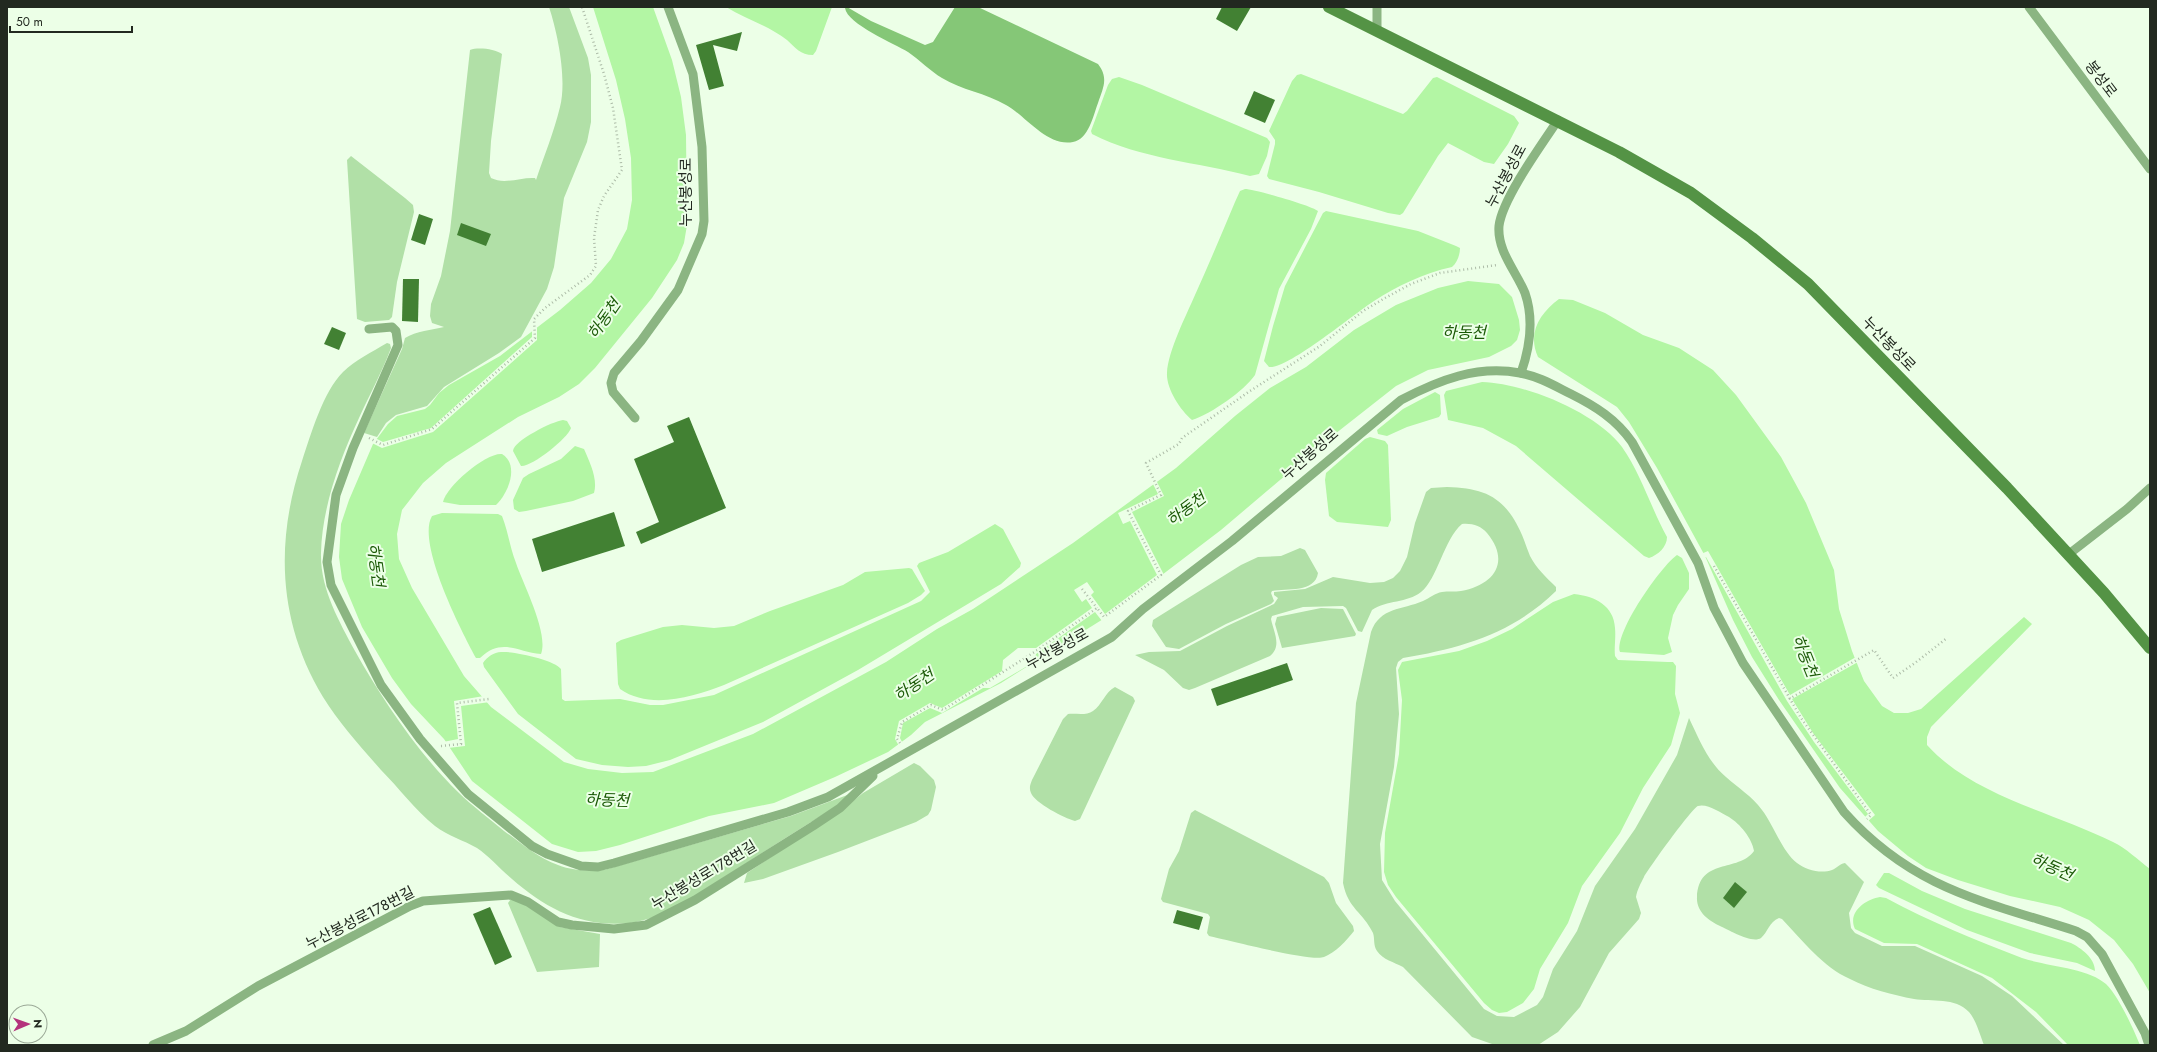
<svg xmlns="http://www.w3.org/2000/svg" width="2157" height="1052" font-family="Jost,'Noto Sans KR',sans-serif">
<rect width="100%" height="100%" fill="#ecffe7"/>
<g fill="#b1e0a7">
<path d="M549 7H569L588 58 591 75V122L587 142 564 198 554 267 547 289 521 337 499 353 444 387 427 406 396 415 386 423 377 437 364 433 402 349 405 338C416 331 432 330 444 327L432 323 430 316 431 304 441 276 450 231 470 50C478 47 495 49 502 54L491 141 489 173 491 178C505 185 520 177 535 178L536 180C544 156 554 132 560 107 567 80 558 34 549 7Z"/>
<polygon points="351,156 405,198 413,205 414,212 397,282 392,317 389,320 365,322 357,319 347,160"/>
<path d="M387 343 390 344 391 348C382 372 370 394 359 418 340 459 322 507 321 553 320 588 339 621 355 651 382 699 418 753 458 792 472 806 489 818 504 831 521 843 538 858 558 865 573 871 589 871 604 870L791 816 850 794 842 803C802 827 762 853 723 878 695 895 663 919 630 923 583 928 546 909 512 879 500 869 489 856 477 848 463 840 448 836 435 826 415 810 399 788 381 770 361 747 339 723 323 697 278 622 275 542 302 461 311 434 323 392 343 372 355 360 372 352 387 343Z"/>
<path d="M1447 487C1486 488 1506 498 1522 535 1525 542 1527 549 1530 556 1536 568 1546 577 1556 587V591C1512 634 1461 648 1403 658L1398 662 1396 668 1399 714 1394 767 1380 844 1382 880 1395 901 1484 1009 1497 1016 1514 1017 1537 1005 1543 997 1553 969 1577 931 1595 886 1635 829 1677 755 1689 718C1699 739 1708 762 1726 777 1738 788 1752 796 1762 810 1773 824 1783 853 1797 863 1806 870 1821 874 1832 870 1837 868 1839 864 1845 863L1864 882 1849 913 1851 928 1855 933 1882 946H1915L1982 976 2012 996 2064 1045H1984C1980 1035 1976 1020 1969 1012 1955 997 1932 1002 1914 999 1893 995 1869 989 1850 979 1823 967 1803 941 1782 919L1779 918C1769 922 1768 932 1761 938 1752 944 1729 930 1720 926 1709 921 1696 912 1697 897 1699 857 1738 873 1754 851 1752 838 1740 824 1729 817 1721 813 1707 803 1698 806 1692 808 1649 868 1644 877 1641 883 1637 890 1636 897L1641 913 1639 919 1609 953 1580 1007 1558 1032 1538 1045H1495L1472 1037 1403 967C1394 962 1383 960 1377 951 1373 945 1375 939 1373 933 1363 912 1348 909 1343 883L1356 703 1371 632C1380 607 1402 610 1423 601 1430 598 1435 593 1442 592 1448 591 1455 592 1461 591 1494 585 1511 562 1487 533 1481 526 1472 523 1462 524 1444 539 1437 580 1421 592 1407 603 1387 600 1372 610L1362 632 1358 631 1346 608 1343 606 1303 607 1272 616 1271 619C1274 633 1282 646 1270 656L1195 688 1189 690 1183 688 1164 670 1135 655 1149 652 1180 651 1227 626 1274 604 1278 598 1274 595V592L1305 589 1333 577 1370 583 1384 582 1393 578 1400 571 1407 557 1415 523 1426 492 1431 488Z"/>
<path d="M1300 548 1305 550 1318 573C1315 593 1287 588 1272 591L1271 593 1274 601 1271 604 1226 624 1179 649 1166 647 1152 626 1153 620 1241 565 1258 557 1281 556Z"/>
<polygon points="1321,608 1343,609 1356,634 1355,636 1282,648 1275,624 1277,617"/>
<path d="M1115 687 1133 697 1135 701 1080 819 1075 821C1064 818 1035 803 1031 793 1029 788 1030 785 1032 780L1063 719 1068 714C1076 713 1086 716 1093 711 1102 705 1105 692 1115 687Z"/>
<polygon points="914,763 920,766 934,780 936,787 931,810 928,815 916,822 838,852 763,879 744,883 747,873 843,809 863,793"/>
<path d="M1195 810 1324 877 1329 883 1336 903 1353 926 1354 931C1347 940 1335 953 1324 957 1311 962 1228 940 1209 936L1207 933 1210 917 1208 914 1163 902 1161 899 1169 869 1179 851 1191 813Z"/>
<polygon points="511,899 516,899 560,927 600,934 599,967 537,972 508,903"/>
</g>
<path fill="#85c777" d="M847 7 871 21 925 45 933 42 955 7H978L1098 64C1109 78 1103 88 1098 103 1093 116 1089 139 1073 142 1047 147 1026 116 1006 105 986 93 961 90 942 78 930 71 920 60 908 52 895 44 847 24 845 8Z"/>
<g fill="#b3f6a4">
<polygon points="593,7 653,7 672,60 681,97 686,135 687,225 684,243 677,260 652,298 595,368 579,384 559,397 518,417 446,463 423,483 402,510 397,534 399,559 412,588 464,676 491,707 564,762 588,769 622,773 653,772 753,734 886,662 937,629 973,609 1073,543 1176,468 1235,416 1270,388 1306,367 1354,330 1396,305 1438,288 1468,281 1499,284 1512,297 1519,320 1520,330 1517,340 1511,346 1489,357 1428,370 1396,386 1326,441 1221,530 1108,616 1001,683 925,722 911,735 888,752 835,777 774,803 709,816 620,845 596,851 578,852 552,844 472,781 444,739 411,704 392,678 362,627 342,579 339,557 341,524 349,500 373,444 388,424 397,416 425,409 430,405 439,393 449,385 500,356 560,310 591,283 611,259 627,229 632,200 631,158 625,119 616,80"/>
<path d="M726 7H832L816 51 813 55C800 55 796 48 787 40 769 26 746 19 726 7Z"/>
<polygon points="1301,74 1403,114 1407,111 1433,78 1437,77 1514,116 1519,123 1508,144 1494,164 1484,162 1448,143 1438,156 1403,213 1400,215 1388,213 1319,192 1269,179 1267,176 1275,144 1275,140 1269,131 1292,81 1297,75"/>
<path d="M1119 77 1142 85 1267 138 1270 142 1267 156 1259 174 1250 176C1197 162 1141 159 1092 134L1091 131 1108 85 1112 79Z"/>
<path d="M1245 189C1254 189 1313 206 1318 211L1311 229 1279 289 1255 375C1244 391 1211 414 1192 420 1180 410 1166 388 1167 373 1168 351 1186 316 1195 295 1209 264 1222 233 1235 202L1240 191Z"/>
<path d="M1326 211 1418 231 1456 246 1460 248C1460 255 1457 263 1452 267 1424 273 1397 286 1374 301 1355 313 1287 370 1269 367L1264 361 1273 326 1285 286 1323 213Z"/>
<path d="M1559 299 1573 300 1605 313 1643 335 1679 348 1713 370 1736 395 1781 457 1806 503 1834 570 1839 609 1852 651 1864 681 1882 706 1894 713H1908L1921 709 2024 617 2032 624 1931 727 1927 737V745C1973 796 2053 812 2113 842 2126 848 2138 860 2150 869V993L2133 964 2114 940 2089 920 2060 907 2010 896 1958 880 1926 868 1908 856 1878 831 1840 788 1779 700 1752 657 1733 620 1705 556 1657 468 1629 422 1617 407 1538 357C1527 333 1540 313 1559 299Z"/>
<path d="M1482 382C1524 383 1596 412 1622 447 1641 474 1651 508 1667 537 1667 547 1658 555 1649 558L1644 556 1516 446 1483 428 1448 420 1444 395 1446 391Z"/>
<polygon points="1435,392 1440,395 1441,414 1439,417 1407,427 1387,436 1378,434 1377,430 1403,409"/>
<path d="M563 420 567 421 571 428C568 438 532 467 521 466L513 451C513 441 553 421 563 420Z"/>
<polygon points="1370,437 1385,441 1388,445 1391,520 1388,527 1337,522 1329,516 1325,480 1326,473 1365,439"/>
<path d="M575 446 584 449C590 463 598 479 594 493L573 501 526 511 519 512 514 509 513 500 523 478 529 474 561 459Z"/>
<path d="M502 454C520 465 508 494 496 505H460L443 502C446 486 487 452 502 454Z"/>
<path d="M442 513 498 514 502 516C508 531 510 548 516 563 523 584 549 633 541 654 517 652 502 637 480 658H476C462 632 416 543 432 516Z"/>
<path d="M995 524 1003 529 1021 563 1020 567 1001 584 858 670 763 722 670 760 646 766 628 767 602 765 576 759 518 714 484 667 483 663C487 657 494 652 501 652 513 651 555 660 561 669L562 699 565 701 620 699 650 705H663L714 695 921 601 930 592 917 566 919 563 948 552Z"/>
<path d="M1677 555 1682 558 1689 573V589L1678 605 1673 615 1668 638 1672 652 1664 655 1620 652C1614 633 1661 566 1677 555Z"/>
<path d="M909 568 912 569 925 591 921 595 908 603 724 685C693 697 650 710 620 689L618 684 616 643 621 640 663 627 682 625 714 628 734 626 770 611 843 585 865 572Z"/>
<path d="M1574 594C1595 596 1614 606 1615 628 1616 638 1614 647 1615 656L1618 660 1668 662H1673L1676 666 1675 694 1680 713 1671 745 1643 788 1620 833 1582 886 1568 923 1540 969 1534 989 1523 1003 1507 1012 1499 1013 1492 1010 1484 1003 1396 897 1388 885 1384 872 1385 833 1399 754 1402 700 1398 670 1402 662 1459 651 1487 641 1512 629 1553 602Z"/>
<path d="M1884 873H1889L1922 891 1965 909 2071 943C2081 948 2095 958 2095 971L2077 963 2030 953 1967 930 1879 888 1876 885Z"/>
<path d="M1880 897 1886 898C1930 922 1976 940 2022 958 2045 966 2089 968 2106 984 2119 997 2133 1028 2140 1045H2068L2036 1012 1992 978 1917 944 1884 943 1855 929C1847 912 1866 899 1880 897Z"/>
</g>
<g fill="#ecffe7">
<polygon points="537,325 537,340 433,432 382,448 372,443 375,438 383,442 431,428 532,337 532,329"/>
<polygon points="1156,480 1164,496 1132,512 1164,575 1102,621 1095,612 1036,654 1034,662 990,688 983,688 942,713 930,708 903,723 900,738 903,744 899,746 895,739 899,721 930,703 942,708 1002,671 1003,660 1018,648 1036,648 1092,608 1086,599 1082,602 1074,590 1087,582 1094,592 1091,595 1105,614 1157,575 1130,521 1123,524 1118,513 1158,494 1152,482"/>
<polygon points="1708,551 1790,695 1856,657 1858,662 1792,699 1813,733 1875,815 1867,822 1864,818 1868,814 1814,742 1787,701 1706,557 1703,558 1701,554"/>
<polygon points="484,696 490,702 461,706 465,746 448,748 443,742 458,739 454,701"/>
</g>
<g fill="#428133">
<polygon points="1222,7 1251,7 1237,31 1216,19"/>
<polygon points="742,32 737,51 713,45 724,86 709,90 696,45"/>
<polygon points="1254,91 1275,100 1265,123 1244,114"/>
<polygon points="419,214 433,219 425,245 411,240"/>
<polygon points="461,223 491,234 486,246 457,235"/>
<polygon points="403,279 419,279 418,322 402,321"/>
<polygon points="332,327 346,333 339,350 324,344"/>
<polygon points="689,417 726,508 641,544 636,532 659,522 634,459 674,442 667,426"/>
<polygon points="614,512 625,546 542,572 532,539"/>
<polygon points="1287,663 1293,680 1217,706 1211,689"/>
<polygon points="1735,882 1747,892 1734,908 1723,898"/>
<polygon points="490,907 512,957 495,965 473,914"/>
<polygon points="1177,910 1203,917 1199,930 1173,923"/>
</g>
<g fill="none" stroke-linecap="round" stroke-linejoin="round">
<g stroke="#adbca8" stroke-width="2.5" stroke-dasharray="1 3" stroke-linecap="butt">
<polyline points="369,438 383,445 432,429 535,338 534,319 545,308 590,275 596,266 594,238 598,210 604,196 622,170 613,108 604,74 582,7"/>
<polyline points="1714,566 1801,718 1871,815 1867,819"/>
<polyline points="1082,589 1097,608"/>
<polyline points="1789,699 1874,650 1893,678 1915,663 1947,638"/>
<polyline points="900,743 897,739 902,722 931,705 943,710 1036,651 1097,608 1104,617 1161,575 1128,511 1161,495 1146,463 1179,444 1182,438 1250,391 1320,346 1363,311 1385,298 1411,284 1440,273 1497,265"/>
<polyline points="441,746 461,744 457,703 489,699"/>
</g>
<g stroke="#8bb582" stroke-width="9">
<polyline points="1377,7 1377,31"/>
<polyline points="2029,7 2150,169"/>
<path d="M369 329 392 327 396 331 398 345 353 448 336 495 327 562 331 585 381 685 420 739 468 794 532 846 547 854 581 866 598 867 614 863 788 812 828 797 1112 637 1143 609 1232 541 1401 400C1439 380 1477 365 1520 373 1538 376 1555 386 1571 394 1595 406 1616 419 1632 442L1698 563 1714 608 1743 663 1844 812C1913 889 1983 901 2076 931L2087 937 2102 954 2145 1033 2149 1045"/>
<path d="M1521 373C1530 347 1534 319 1525 293 1516 271 1497 251 1499 226 1502 199 1542 144 1558 120"/>
<polyline points="635,418 613,392 611,383 614,373 641,341 678,290 702,234 704,221 702,147 693,74 668,7"/>
<polyline points="2069,554 2127,509 2150,488"/>
<polyline points="153,1045 186,1031 258,986 410,906 423,901 511,895 528,902 558,922 572,925 614,929 646,925 695,900 813,826 840,808 873,776"/>
</g>
<polyline stroke="#549345" stroke-width="12" points="1329,7 1619,152 1691,193 1752,238 1808,284 2007,488 2104,593 2150,648"/>
</g>
<g text-anchor="middle" dominant-baseline="central" stroke-width="4" stroke-linejoin="round" paint-order="stroke">
<g font-size="15" fill="#222920" stroke="#ecffe7">
<text transform="translate(2101 79) rotate(53)">봉성로</text>
<text transform="translate(1506 176) rotate(-62)">누산봉성로</text>
<text transform="translate(686 192) rotate(-90)">누산봉성로</text>
<text transform="translate(1889 344) rotate(46)">누산봉성로</text>
<text transform="translate(1310 454) rotate(-41)">누산봉성로</text>
<text transform="translate(1057 649) rotate(-29)">누산봉성로</text>
<text transform="translate(704 875) rotate(-31)">누산봉성로178번길</text>
<text transform="translate(360 918) rotate(-27)">누산봉성로178번길</text>
</g>
<g font-size="16" font-style="italic" fill="#1b5a07" stroke="#ecffe7">
<text transform="translate(604 319) rotate(-55)">하동천</text>
<text x="1464" y="332">하동천</text>
<text transform="translate(1186 509) rotate(-37)">하동천</text>
<text transform="translate(376 565) rotate(82)">하동천</text>
<text transform="translate(1805 656) rotate(68)">하동천</text>
<text transform="translate(914 685) rotate(-34)">하동천</text>
<text transform="translate(607 800) rotate(2)">하동천</text>
<text transform="translate(2052 867) rotate(24)">하동천</text>
</g>
</g>
<rect width="2157" height="1052" fill="none" stroke="#222920" stroke-width="16"/>
<g transform="translate(28 1024) rotate(88)"><circle r="19" fill="#ecffe7" stroke="#9ba997"/>
<path d="M0-3L7 15L0 10L-7 15Z" fill="#b4337c"/>
<text y="-6" font-size="11" font-weight="bold" text-anchor="middle" fill="#222920">N</text>
</g>
<path d="M10 26v6h122v-6" fill="none" stroke="#222920" stroke-width="2"/>
<text x="16" y="26" font-size="12" fill="#222920" stroke="#ecffe7" stroke-width="3" paint-order="stroke">50 m</text>
</svg>
